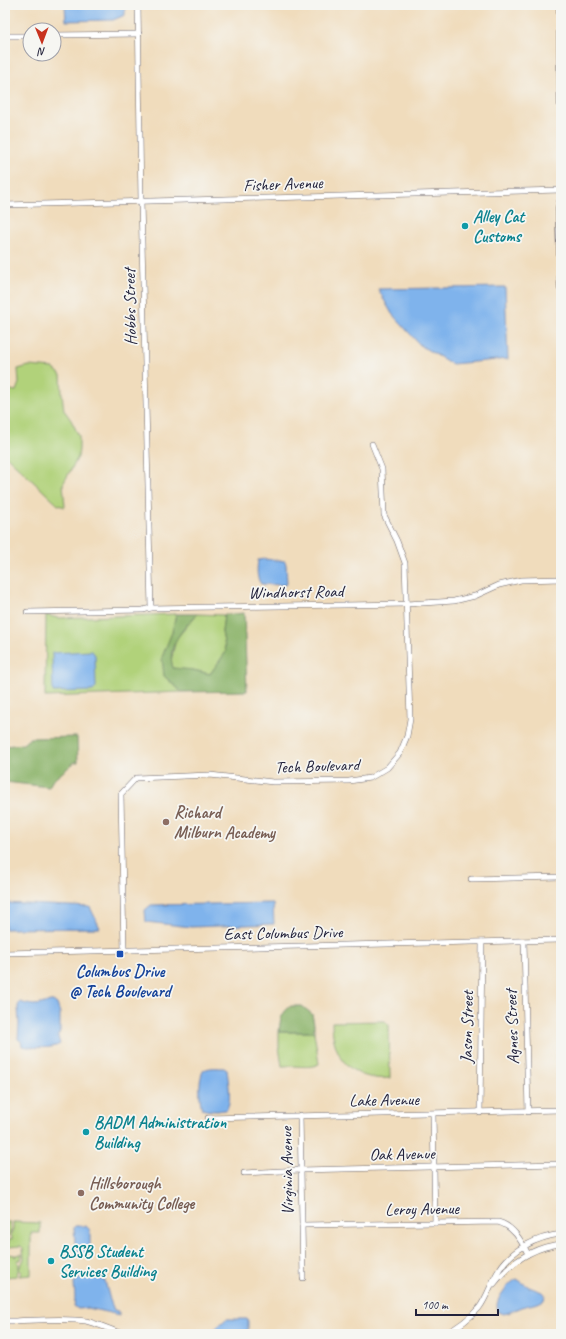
<svg xmlns="http://www.w3.org/2000/svg" width="566" height="1339" font-family="Caveat,sans-serif">
<rect width="100%" height="100%" fill="#f6f6f2"/>
<filter id="ink" filterUnits="userSpaceOnUse"><feTurbulence type="fractalNoise" baseFrequency=".025" numOctaves="2"/><feDisplacementMap in="SourceGraphic" scale="8" xChannelSelector="R" yChannelSelector="G"/><feConvolveMatrix kernelMatrix="1 2 1 2 8 2 1 2 1" color-interpolation-filters="sRGB"/></filter>
<filter id="wash" filterUnits="userSpaceOnUse"><feTurbulence type="fractalNoise" baseFrequency=".012" numOctaves="4" result="noise"/><feDisplacementMap in="SourceGraphic" scale="16" xChannelSelector="R" yChannelSelector="G"/><feGaussianBlur stdDeviation="0.9" result="paint"/><feColorMatrix in="noise" values="0 0 0 0 0 0 0 0 0 0 0 0 0 0 0 0 0 1.4 0 .05"/><feComposite in="paint" operator="in"/></filter>
<g filter="url(#wash)">
<rect width="100%" height="100%" fill="#f0dcbc"/>
<g fill="#b1d27a" stroke="#6a7a5a">
<polygon points="29,366 53,368 61,375 62,394 64,410 71,420 79,436 79,449 78,457 63,484 65,507 58,505 5,455 5,389 16,391 19,383 18,369"/>
<polygon points="176,614 172,632 164,676 182,692 45,697 46,615 58,618"/>
<polygon points="197,614 224,615 222,632 226,652 210,674 193,670 173,669 171,661 176,639"/>
<path d="M385 1021 389 1025 390 1078C353 1082 332 1058 332 1022Z"/>
<path d="M279 1032H314L319 1064C310 1069 294 1065 282 1066L279 1047Z"/>
<path d="M5 1222H11L9 1225 11 1229C9 1238 4 1245 8 1254L15 1255V1257L16 1255 22 1254 21 1260H18V1262L19 1265 17 1276 5 1277Z"/>
<polygon points="13,1222 40,1223 40,1233 31,1233 31,1275 19,1276 21,1273 19,1269 24,1259 23,1248 21,1246 8,1247 9,1240 12,1239 12,1237 11,1235 13,1229"/>
</g>
<g fill="#8cb46a" stroke="#576b52">
<path d="M244 613 247 691 182 692 164 676 162 657 172 632 176 614H197C183 629 166 646 173 668L193 670 210 674 226 652 222 632 224 615Z"/>
<polygon points="77,737 78,762 75,762 52,781 49,787 5,782 5,746 23,744 30,738"/>
<path d="M291 1006H302L312 1014 314 1024V1032H279C280 1020 281 1013 291 1006Z"/>
</g>
<g fill="#7fb3ec" stroke="#506a94">
<polygon points="65,5 125,5 125,15 113,20 66,21"/>
<polygon points="505,287 508,359 452,364 421,346 392,314 378,289"/>
<path d="M264 559 285 561 286 565 287 584 284 585 261 584C256 578 257 568 258 560Z"/>
<polygon points="92,651 95,655 96,687 93,691 53,692 52,653"/>
<polygon points="5,903 90,907 100,928 5,929"/>
<polygon points="273,903 274,924 191,927 146,922 145,910 151,905"/>
<path d="M50 1001H53L57 1004 60 1013V1031L58 1037 60 1044C54 1049 30 1048 22 1046L21 1041 18 1039 19 1025 18 1006 20 1002C33 1006 37 1006 50 1001Z"/>
<path d="M224 1068 227 1070C228 1078 232 1102 227 1108 225 1111 222 1110 218 1111 212 1111 208 1111 202 1109 199 1101 198 1074 205 1069 210 1067 219 1068 224 1068Z"/>
<path d="M75 1226H86L90 1230V1251C87 1255 84 1256 79 1254L75 1243 74 1228Z"/>
<path d="M80 1278C88 1278 98 1276 105 1281L110 1300 114 1310 119 1311V1315L88 1308 78 1309 74 1306C76 1297 74 1290 74 1282Z"/>
<path d="M517 1279 529 1287 542 1292 545 1294 544 1300 538 1303 521 1307 508 1313 503 1314 498 1312C498 1311 497 1306 497 1305 497 1298 510 1281 517 1279Z"/>
<polygon points="226,1319 247,1319 248,1321 248,1334 210,1334"/>
</g>
</g>
<g filter="url(#ink)">
<g fill="none" stroke-linecap="round" stroke-linejoin="round">
<defs>
<g id="minor">
<polyline points="138,5 141,202 151,608"/>
<polyline points="54,35 139,34"/>
<polyline points="5,36 30,36"/>
<polyline points="5,205 561,190"/>
<polyline points="27,612 143,610 151,608 407,604 454,601 475,596 499,585 521,580 561,579"/>
<polyline points="471,879 561,877"/>
<polyline points="524,941 528,1112"/>
<polyline points="124,951 121,794 136,778 210,775 273,782 349,781 370,778 387,768 400,753 407,736 410,719 405,563 397,541 384,515 382,469 372,444"/>
<polyline points="5,953 561,940"/>
<polyline points="480,1113 482,942"/>
<polyline points="433,1114 435,1223"/>
<polyline points="300,1115 303,1278"/>
<polyline points="208,1118 561,1110"/>
<polyline points="244,1173 300,1170 561,1164"/>
<path d="M302 1225 498 1222C513 1226 521 1240 528 1254"/>
<path d="M494 1284C511 1262 533 1247 561 1244"/>
<path d="M5 1321C29 1321 64 1317 86 1321 98 1324 110 1329 122 1334"/>
<path d="M445 1334C458 1327 469 1319 479 1308 488 1296 491 1282 499 1270 512 1249 537 1237 561 1234"/>
</g>
<g id="tertiary">
<polyline points="560,5 561,108"/>
<polyline points="561,200 559,208 561,288"/>
</g>
</defs>
<use href="#minor" stroke="#6a6368" stroke-width="6"/>
<use href="#tertiary" stroke="#6a6368" stroke-width="8"/>
<use href="#minor" stroke="#fff" stroke-width="5"/>
<use href="#tertiary" stroke="#fff" stroke-width="6"/>
</g>
</g>
<g fill="#0f9aa8" stroke="#f6f6f2" stroke-width="1.5">
<circle cx="465" cy="226" r="4"/>
<circle cx="86" cy="1132" r="4"/>
<circle cx="51" cy="1261" r="4"/>
</g>
<g fill="#8d6e63" stroke="#f6f6f2" stroke-width="1.5">
<circle cx="166" cy="822" r="4"/>
<circle cx="81" cy="1193" r="4"/>
</g>
<rect fill="#1a4fb4" stroke="#f6f6f2" stroke-width="1.5" x="116" y="950" width="8" height="8" rx="2"/>
<g text-anchor="middle" dominant-baseline="central" stroke-width="3.5" stroke-linejoin="round" paint-order="stroke">
<g font-size="17" fill="#22223b" stroke="#f6f6f2">
<text transform="translate(283 184) rotate(-2)">Fisher Avenue</text>
<text transform="translate(130 307) rotate(-91)">Hobbs Street</text>
<text transform="translate(296 592) rotate(-1)">Windhorst Road</text>
<text transform="translate(317 766) rotate(-2)">Tech Boulevard</text>
<text transform="translate(283 933) rotate(-1)">East Columbus Drive</text>
<text transform="translate(467 1027) rotate(-89)">Jason Street</text>
<text transform="translate(512 1027) rotate(-92)">Agnes Street</text>
<text transform="translate(384 1100) rotate(-1)">Lake Avenue</text>
<text transform="translate(402 1154) rotate(-1)">Oak Avenue</text>
<text transform="translate(287 1171) rotate(-91)">Virginia Avenue</text>
<text transform="translate(422 1209) rotate(-1)">Leroy Avenue</text>
</g>
<g font-size="17" font-weight="bold" fill="#0d838f" stroke="#f6f6f2" text-anchor="start">
<text x="473" y="216">Alley Cat<tspan x="473" dy="20">Customs</tspan></text>
<text x="94" y="1122">BADM Administration<tspan x="94" dy="20">Building</tspan></text>
<text x="59" y="1251">BSSB Student<tspan x="59" dy="20">Services Building</tspan></text>
</g>
<g font-size="17" font-weight="bold" fill="#785e54" stroke="#f6f6f2" text-anchor="start">
<text x="174" y="812">Richard<tspan x="174" dy="20">Milburn Academy</tspan></text>
<text x="89" y="1183">Hillsborough<tspan x="89" dy="20">Community College</tspan></text>
</g>
<g font-size="17" font-weight="bold" fill="#164399" stroke="#f6f6f2">
<text x="120" y="971">Columbus Drive<tspan x="120" dy="20">@ Tech Boulevard</tspan></text>
</g>
</g>
<rect width="566" height="1339" fill="none" stroke="#f6f6f2" stroke-width="20"/>
<g transform="translate(42 42) rotate(179)"><circle r="19" fill="#f6f6f2" stroke="#a1a1a9"/>
<path d="M0-3L7 15L0 10L-7 15Z" fill="#c8321e"/>
<text y="-6" font-size="11" font-weight="bold" text-anchor="middle" fill="#22223b">N</text>
</g>
<path d="M416 1309v6h82v-6" fill="none" stroke="#22223b" stroke-width="2"/>
<text x="422" y="1309" font-size="12" fill="#22223b" stroke="#f6f6f2" stroke-width="3" paint-order="stroke">100 m</text>
</svg>
